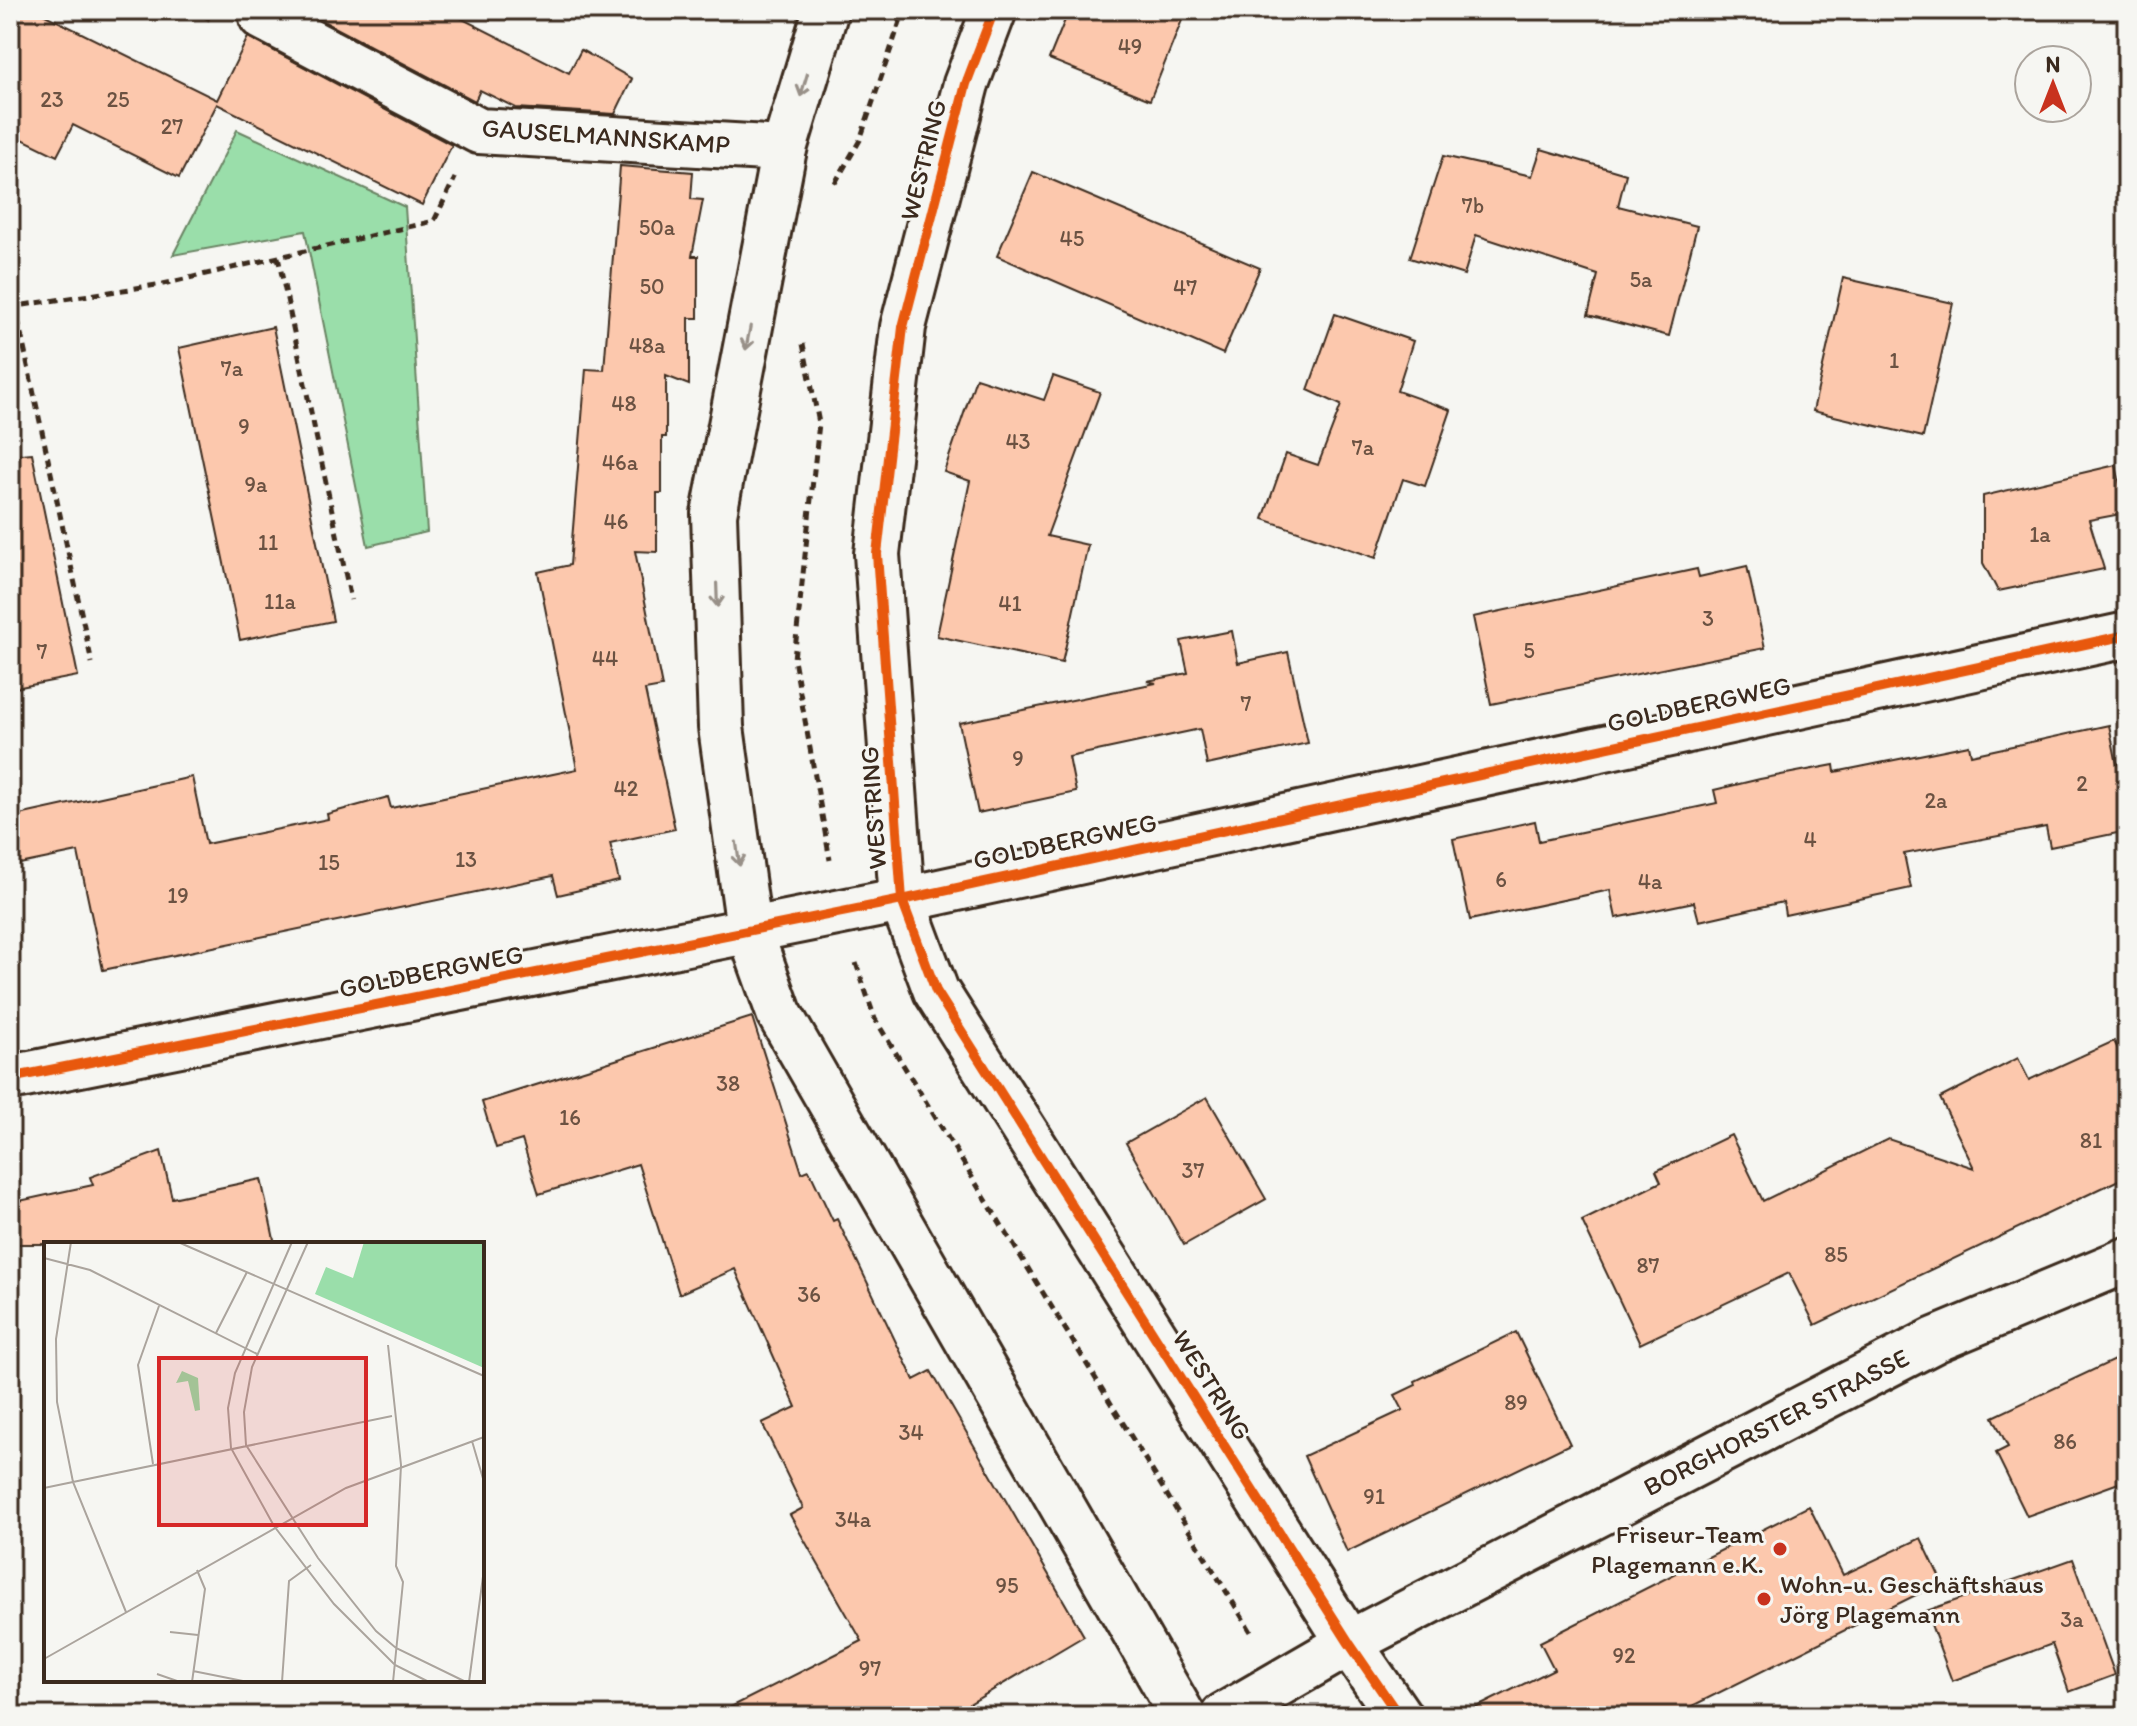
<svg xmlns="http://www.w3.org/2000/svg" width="2137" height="1726" font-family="Itim,sans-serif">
<rect width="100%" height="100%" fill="#f6f6f2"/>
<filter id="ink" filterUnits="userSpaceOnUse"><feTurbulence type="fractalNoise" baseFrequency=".0125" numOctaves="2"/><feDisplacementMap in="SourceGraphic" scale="16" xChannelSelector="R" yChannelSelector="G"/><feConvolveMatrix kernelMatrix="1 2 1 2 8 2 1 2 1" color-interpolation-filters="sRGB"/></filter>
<g filter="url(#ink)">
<polygon fill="#9adeaa" stroke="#6a8464" stroke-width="2" points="237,130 405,207 427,532 368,546 305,231 173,255"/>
<g fill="#fcc8ad" stroke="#3b2a1e" stroke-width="2">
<polygon points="10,10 35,10 217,100 248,37 452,145 422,205 217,104 179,178 73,125 57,156 10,133"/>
<polygon points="302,10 445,10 569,73 581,50 632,79 615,114 516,108 480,90 475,101"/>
<polygon points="1069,10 1186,10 1150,100 1049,59"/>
<polygon points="1541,149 1626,174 1618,206 1697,226 1669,336 1588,315 1598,275 1476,235 1464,275 1410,258 1443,156 1532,176"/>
<polygon points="620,166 693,172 691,199 703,200 692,256 698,256 698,318 689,318 689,385 666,376 666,437 662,437 662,493 657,493 657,552 635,551 662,687 645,690 675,829 610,843 619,881 558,895 553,876 103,970 78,852 10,866 10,817 192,777 206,844 328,819 327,814 388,797 391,808 577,769 538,572 570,565 586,369 604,370"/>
<polygon points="1033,172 1260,268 1223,354 997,256"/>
<polygon points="1843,278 1953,303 1923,437 1813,411"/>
<polygon points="1335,314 1413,341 1397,391 1451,410 1425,486 1403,479 1376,558 1263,519 1286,454 1318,465 1341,405 1308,390"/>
<polygon points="273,327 333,621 240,640 179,348"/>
<polygon points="1053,376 1100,392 1047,536 1088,545 1062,663 937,636 970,481 944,472 976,378 1044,400"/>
<polygon points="32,453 78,676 10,689 10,455"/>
<polygon points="2116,465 2126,513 2089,520 2104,569 1998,591 1983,563 1983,496"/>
<polygon points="1747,566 1765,648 1491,704 1473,617 1697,569 1699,577"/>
<polygon points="1232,631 1238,663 1288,652 1308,743 1207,765 1200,729 1069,757 1076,792 978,813 959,723 1156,683 1147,681 1188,673 1181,641"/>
<polygon points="2109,725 2117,764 2127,762 2127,831 2050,847 2046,827 1904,854 1911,888 1785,915 1783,902 1699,921 1694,902 1616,918 1610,890 1470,920 1453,839 1535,821 1539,841 1717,803 1714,790 1760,779 1834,765 1835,772 1969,745 1971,755"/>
<polygon points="752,1017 802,1173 809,1170 833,1221 837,1219 914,1380 931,1371 1084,1636 949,1716 713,1716 862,1641 790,1515 803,1508 762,1423 796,1407 735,1269 679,1294 638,1164 539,1194 522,1140 496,1148 482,1102"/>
<polygon points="2114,1041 2127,1067 2127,1176 1815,1325 1789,1273 1640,1344 1582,1221 1661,1182 1656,1171 1731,1135 1763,1201 1888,1139 1974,1168 1940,1098 2018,1058 2029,1080"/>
<polygon points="1207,1097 1266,1199 1184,1245 1126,1143"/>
<polygon points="161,1151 172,1198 261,1179 275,1244 10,1244 10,1203 93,1185 90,1177"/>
<polygon points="1516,1332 1570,1444 1347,1552 1304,1456 1403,1410 1395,1395 1416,1385 1415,1381"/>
<polygon points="2127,1354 2127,1480 2027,1516 1996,1453 2008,1447 1993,1417"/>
<polygon points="1809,1506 1843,1575 1921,1538 1942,1582 1672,1716 1459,1716 1554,1669 1540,1642"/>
<polygon points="2073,1559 2115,1675 2069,1692 2052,1644 1952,1681 1926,1611"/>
</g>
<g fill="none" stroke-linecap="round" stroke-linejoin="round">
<defs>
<g id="minor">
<polyline points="826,10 784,149 714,514 721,727 749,929 779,1013 1183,1716"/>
<polyline points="994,10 966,84 903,327 877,554 902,900 936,991 1349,1643 1399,1716"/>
<polyline points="262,17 479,131 784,149"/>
<polyline points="10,1078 902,900 2127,635"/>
</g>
<polyline id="major" points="1223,1716 1349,1643 1935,1340 2127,1260"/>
</defs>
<use href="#minor" stroke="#3b2a1e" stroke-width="50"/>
<use href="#major" stroke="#3b2a1e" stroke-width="50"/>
<g stroke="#3b2a1e" stroke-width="5" stroke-dasharray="8 6" stroke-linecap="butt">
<polyline points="193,10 210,19"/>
<polyline points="835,183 860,140 904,10"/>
<polyline points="278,257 351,600"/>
<polyline points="15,306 92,663"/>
<polyline points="10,307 163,284 434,221 455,178"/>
<polyline points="803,344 819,423 794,659 830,860"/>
<polyline points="856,963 875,1019 1253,1635"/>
</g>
<use href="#minor" stroke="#f6f6f2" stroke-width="44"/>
<use href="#major" stroke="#f6f6f2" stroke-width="44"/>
<defs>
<g id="cycleway">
<polyline points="994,10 966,84 903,327 877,554 902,900 936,991 1349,1643 1399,1716"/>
<polyline points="10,1078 902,900 2127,635"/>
</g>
</defs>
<use href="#cycleway" stroke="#f6f6f2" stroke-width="15"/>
<use href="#cycleway" stroke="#e8590c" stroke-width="10"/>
</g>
<defs><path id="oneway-shaft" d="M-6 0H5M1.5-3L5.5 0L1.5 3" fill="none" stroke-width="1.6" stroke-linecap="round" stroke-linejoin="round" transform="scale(2)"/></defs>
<g stroke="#989088">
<use href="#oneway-shaft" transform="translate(804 85) rotate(107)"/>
<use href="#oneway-shaft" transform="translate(748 338) rotate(101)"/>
<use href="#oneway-shaft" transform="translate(717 595) rotate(88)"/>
<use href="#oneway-shaft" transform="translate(738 854) rotate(82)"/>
</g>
</g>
<g fill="#c8321e" stroke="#f6f6f2" stroke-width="3">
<circle cx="1780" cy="1549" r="8"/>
<circle cx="1764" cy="1599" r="8"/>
</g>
<g text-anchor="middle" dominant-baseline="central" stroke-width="6" stroke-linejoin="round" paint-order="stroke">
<g font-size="22" fill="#6b5242">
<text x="1130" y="46">49</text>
<text x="52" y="99">23</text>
<text x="118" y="99">25</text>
<text x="172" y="126">27</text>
<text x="1473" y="205">7b</text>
<text x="657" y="227">50a</text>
<text x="1072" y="238">45</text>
<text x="1641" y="279">5a</text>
<text x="652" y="286">50</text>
<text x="1185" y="287">47</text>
<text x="647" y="345">48a</text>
<text x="1894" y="360">1</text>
<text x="232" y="368">7a</text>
<text x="624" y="403">48</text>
<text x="244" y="426">9</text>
<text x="1018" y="441">43</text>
<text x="1363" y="447">7a</text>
<text x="620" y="462">46a</text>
<text x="256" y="484">9a</text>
<text x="616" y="521">46</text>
<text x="2040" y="534">1a</text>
<text x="268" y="542">11</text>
<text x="280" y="601">11a</text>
<text x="1010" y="603">41</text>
<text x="1708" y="618">3</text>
<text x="1529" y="650">5</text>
<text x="42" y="651">7</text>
<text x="605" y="658">44</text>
<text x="1246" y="703">7</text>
<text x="1018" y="758">9</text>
<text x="2082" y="783">2</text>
<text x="626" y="788">42</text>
<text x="1936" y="800">2a</text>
<text x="1810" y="839">4</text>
<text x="466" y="859">13</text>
<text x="329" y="862">15</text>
<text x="1501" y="879">6</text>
<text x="1650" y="881">4a</text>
<text x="178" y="895">19</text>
<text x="728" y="1083">38</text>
<text x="570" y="1117">16</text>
<text x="2091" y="1140">81</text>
<text x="1193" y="1170">37</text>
<text x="1836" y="1254">85</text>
<text x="1648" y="1265">87</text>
<text x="809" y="1294">36</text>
<text x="1516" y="1402">89</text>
<text x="911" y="1432">34</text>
<text x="2065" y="1441">86</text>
<text x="1374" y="1496">91</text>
<text x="853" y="1519">34a</text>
<text x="1007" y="1585">95</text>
<text x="2072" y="1619">3a</text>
<text x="1624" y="1655">92</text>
<text x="870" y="1668">97</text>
</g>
<g font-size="26" fill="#3b2a1e" stroke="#f6f6f2">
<text transform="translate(606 136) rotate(4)">GAUSELMANNSKAMP</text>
<text transform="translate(923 160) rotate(-76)">WESTRING</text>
<text transform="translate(1699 704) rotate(-12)">GOLDBERGWEG</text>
<text transform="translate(873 808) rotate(-94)">WESTRING</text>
<text transform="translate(1065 841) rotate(-12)">GOLDBERGWEG</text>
<text transform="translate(431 971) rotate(-11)">GOLDBERGWEG</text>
<text transform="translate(1212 1385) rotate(58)">WESTRING</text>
<text transform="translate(1776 1422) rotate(-27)">BORGHORSTER STRASSE</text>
</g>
<g font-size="26" fill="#3b2a1e" stroke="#f6f6f2" text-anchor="end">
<text x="1764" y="1534">Friseur-Team<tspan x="1764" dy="30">Plagemann e.K.</tspan></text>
<text x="1780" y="1584" text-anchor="start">Wohn-u. Geschäftshaus<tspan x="1780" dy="30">Jörg Plagemann</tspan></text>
</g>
</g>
<g transform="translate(44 1242)">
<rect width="440" height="440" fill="#f6f6f2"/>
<path d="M320 0H440V126L271 52 282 25 309 36ZM138 129 154 136 156 168 151 169 144 139 132 141Z" fill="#9adeaa"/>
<path fill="none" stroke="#aba49d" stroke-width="2" d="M27 0 12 97 13 160 29 240 82 370M134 0 440 134M248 0 191 131 184 166 187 206 230 284 290 362 351 423 385 440M264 0 208 125 200 170 202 203 274 316 332 389 352 406 422 440M0 16 46 28 213 112M172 91 203 30M344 103 357 223 352 324 359 340 349 440M428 199 440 240M109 222 94 123 115 64M0 246 348 174M126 390 154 393M0 417 302 246 440 195M149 429 204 440M113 432 136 440M148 440 161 347 153 328M238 440 245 339 267 323M425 440 440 327"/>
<path fill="#d62828" fill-opacity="0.15" stroke="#d62828" stroke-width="4" d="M115 116H322V283H115Z"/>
<rect width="440" height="440" fill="none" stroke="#3b2a1e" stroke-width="4"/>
</g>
<rect width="2137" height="1726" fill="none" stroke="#f6f6f2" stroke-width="40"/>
<rect x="20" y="20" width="2097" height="1686" fill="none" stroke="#3b2a1e" stroke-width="3" filter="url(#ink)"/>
<g transform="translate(2053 84)"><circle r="38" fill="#f6f6f2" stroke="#aba49d" stroke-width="2"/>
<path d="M0-6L14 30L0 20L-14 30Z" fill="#c8321e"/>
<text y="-12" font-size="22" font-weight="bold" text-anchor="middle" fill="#3b2a1e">N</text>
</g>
</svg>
